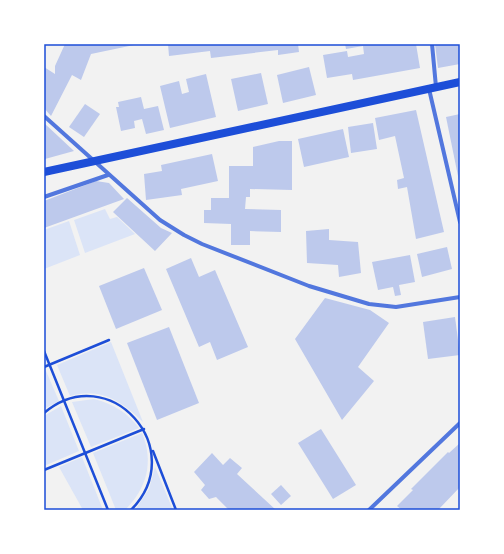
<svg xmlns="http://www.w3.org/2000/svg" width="504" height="554" font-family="'Fira Sans',sans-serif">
<rect width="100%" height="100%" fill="#f2f2f2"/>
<g fill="#dbe4f7">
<polygon points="105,209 110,219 117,217 135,234 85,253 74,220"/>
<polygon points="69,221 80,255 44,269 44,230"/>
<path d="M111 342 143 422C122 401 100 387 70 396L57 365Z"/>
<polygon points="46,371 59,401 44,409 44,372"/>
<path d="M94 399C114 404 126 412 139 428L91 447 72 402Z"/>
<polygon points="61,406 79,451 44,466 44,416"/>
<path d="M142 433C154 462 147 488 125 510H116L93 453Z"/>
<polygon points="82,457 103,510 83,510 59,467"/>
<polygon points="155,467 173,510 135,510 149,489"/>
</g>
<g fill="#bdc9ec">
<polygon points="65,44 134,45 91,54 81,80 72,75 51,116 44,108 44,67 55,74 55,66"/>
<polygon points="168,44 298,44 299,52 278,55 278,50 211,58 210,51 169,56"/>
<polygon points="345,44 416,44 420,68 353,80 352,74 327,78 323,55 347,51 348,57 364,54 363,46 346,49"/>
<polygon points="435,44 460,44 460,64 438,68"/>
<polygon points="309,67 316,95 283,103 277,75"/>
<polygon points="261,73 268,104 238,111 231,79"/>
<polygon points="206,74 216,117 170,128 160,86 179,81 182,94 189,92 186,79"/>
<polygon points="141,97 144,109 158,106 164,130 146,134 142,119 134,121 135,128 121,131 116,107 119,107 118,102"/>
<polygon points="85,104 100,114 84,137 69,127"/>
<polygon points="416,110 444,232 416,239 407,187 398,189 397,180 404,178 395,136 379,140 375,118"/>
<polygon points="460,114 460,181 459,181 446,117"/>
<polygon points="44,123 74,151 45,159"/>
<polygon points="373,123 377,149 351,153 348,127"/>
<polygon points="343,129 349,157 304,167 298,139"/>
<polygon points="279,141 292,141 292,190 250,189 250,197 246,197 245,209 281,210 281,232 250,231 250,245 231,245 231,224 204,223 204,210 211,210 211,198 229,198 229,166 253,166 253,147"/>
<polygon points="212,154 218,181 181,189 182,195 146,200 144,174 162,171 161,165"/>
<polygon points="96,181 109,183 124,199 44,228 44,201"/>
<polygon points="127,198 161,228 172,233 155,251 113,212"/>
<polygon points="329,229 329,240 358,242 361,273 339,277 338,265 307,263 306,231"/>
<polygon points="447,247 452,269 422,277 417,254"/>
<polygon points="410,255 415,282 399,285 401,295 395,296 393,287 378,290 372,262"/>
<polygon points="191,258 199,277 215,270 248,347 217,360 210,342 199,347 166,269"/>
<polygon points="144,268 162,310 116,329 99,286"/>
<polygon points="325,298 370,310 389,323 358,367 374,381 342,420 295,339"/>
<polygon points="455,317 460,355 428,359 423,322"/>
<polygon points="169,327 199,403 157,420 127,343"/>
<polygon points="321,429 356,485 333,499 298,443"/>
<polygon points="460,443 460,487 438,510 402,510 397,506 413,490 411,489 448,452 449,453"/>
<polygon points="212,453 223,465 230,458 242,468 237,474 276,510 229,510 216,497 209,499 201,490 205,485 194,472"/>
<polygon points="281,485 291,496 281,505 271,494"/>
</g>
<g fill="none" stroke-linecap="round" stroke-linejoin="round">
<g stroke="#1d4ed8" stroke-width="2.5">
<polyline points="44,351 108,510"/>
<polyline points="44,367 109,340"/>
<path d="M44 413C109 358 191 449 131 510"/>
<polyline points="153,451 176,510"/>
<polyline points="44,470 144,429"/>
</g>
<g stroke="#5277de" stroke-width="4">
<polyline points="432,44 436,87"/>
<polyline points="429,89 460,222"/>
<polyline points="44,116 160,220 184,235 202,244 309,286 369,304 396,307 460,297"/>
<polyline points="44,197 108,175"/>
<polyline points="369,510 460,423"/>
</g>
<polyline stroke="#1d4ed8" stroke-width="8" points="44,172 460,82"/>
</g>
<rect width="504" height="554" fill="none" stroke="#ffffff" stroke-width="90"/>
<rect x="45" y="45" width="414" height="464" fill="none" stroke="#1d4ed8" stroke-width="1.5"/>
</svg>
